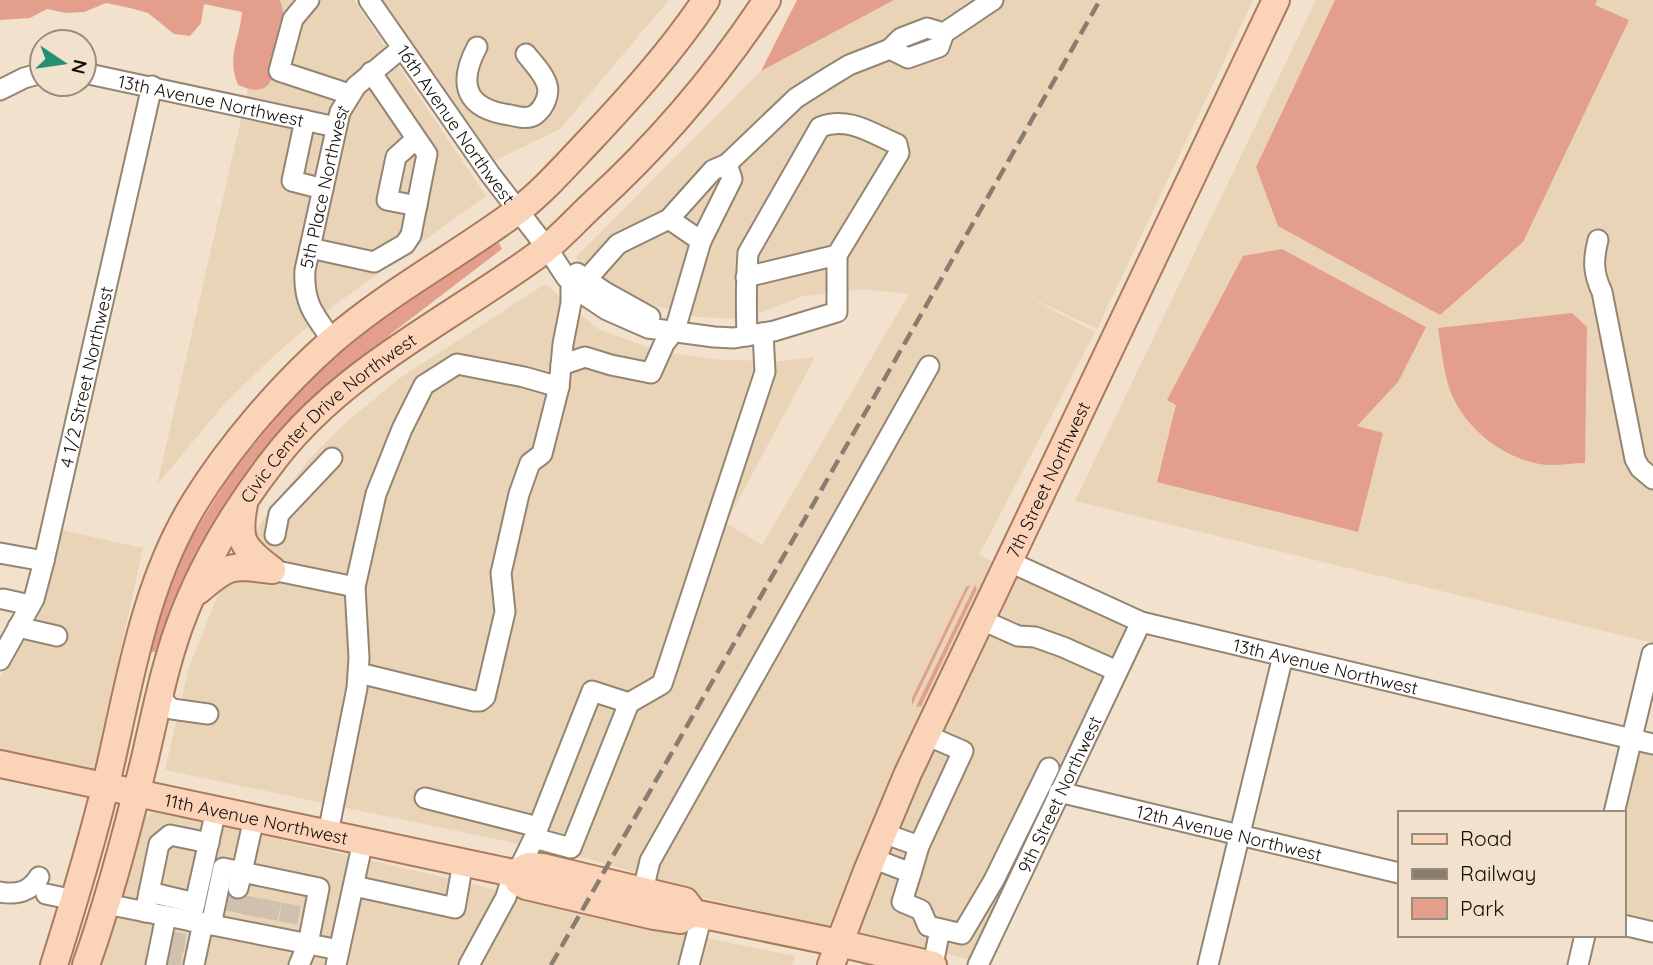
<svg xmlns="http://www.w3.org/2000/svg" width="1653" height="965" font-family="Quicksand,sans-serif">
<rect width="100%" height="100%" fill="#f2e1cc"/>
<g fill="#e9d4b8">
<polygon points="270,0 354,0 486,196 329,309 279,351 225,403 157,485 248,89"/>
<polygon points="379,0 669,0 560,129 492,162"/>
<polygon points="894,0 1253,0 1097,329 1012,289 1095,332 979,555 1128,628 972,960 629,881 639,874 586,858 165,770 189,667 221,587 267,514 307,462 343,425 400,378 545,284 598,329 661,352 722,360 783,361 815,357 726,523 762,545 909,294 862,289 803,296 744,319 697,317 652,305 612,286 575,258 761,71"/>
<polygon points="1316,0 1653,0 1653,643 1075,501"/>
<polygon points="57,529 143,548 94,771 0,753 0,678 39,606"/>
<polygon points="1638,746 1653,750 1653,928 1623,921 1623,813"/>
<polygon points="157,811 701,937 795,956 792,965 99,965 142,818"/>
</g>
<g fill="#e39f8c">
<path d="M0 0H280C283 11 287 26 285 38 283 50 275 83 264 88 255 92 246 88 238 85 226 56 240 40 242 12L204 4 201 23 190 36 174 34 148 13 130 8 106 3 84 12 66 13 47 9 30 18 0 20Z"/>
<polygon points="797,0 894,0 761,71"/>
<polygon points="1335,0 1597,0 1595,5 1629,20 1523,242 1440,315 1278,226 1256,167"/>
<polygon points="499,243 502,249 392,333 292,425 231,496 186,574 155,652 151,652 170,572 232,472 306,381 430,280"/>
<polygon points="1282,249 1426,327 1398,382 1357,426 1383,433 1358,532 1157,482 1176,405 1167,400 1243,256"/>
<path d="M1572 313 1587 327 1585 463C1574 463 1563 465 1552 465 1508 464 1462 428 1449 387 1443 368 1441 347 1438 328Z"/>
<polygon points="970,585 912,705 912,698 966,587"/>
<polygon points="975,585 977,589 975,593 921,706 916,707"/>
</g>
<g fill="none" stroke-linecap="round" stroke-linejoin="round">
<g stroke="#d0c1ae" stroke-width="19" stroke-dasharray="19 10" stroke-linecap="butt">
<polyline points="233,912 238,888"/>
<polyline points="251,916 256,891"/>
<polyline points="268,919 273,895"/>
<polyline points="288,923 292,899"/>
<polyline points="170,941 185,943"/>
<polyline points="166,960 181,962"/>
</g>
<defs>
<g id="minor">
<polyline points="309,0 293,19 279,71 349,94"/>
<path id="s1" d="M369 0 490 174 547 248 566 277 583 294 607 310 648 328 714 337 734 338 774 331 837 312V255"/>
<path d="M477 47C457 85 466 109 510 115 518 117 529 120 536 114 544 108 550 94 547 85 544 74 533 63 526 54"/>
<polyline points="890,49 908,58 939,47 944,33"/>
<path id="s2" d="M84 73 336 127"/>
<polyline points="0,90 24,78 42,73"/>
<polyline points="305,120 292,181 323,189"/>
<polyline points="416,139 396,157 387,200 417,206"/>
<path d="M1598 240C1593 260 1593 273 1602 292L1635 459 1640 468 1653 479"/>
<polyline points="701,241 732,179 727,164"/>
<polyline points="310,248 374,262 405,244 411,235 427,154 371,72"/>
<polyline points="577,273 605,292 650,317"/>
<path d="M746 277 837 255 899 153 897 144C871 133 848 116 820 127L748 253C746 281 746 308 747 336"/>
<polyline points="586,280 618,244 669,219 713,170 727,164 796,98 826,79 849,65 890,49 901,38 927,28 944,33 993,0"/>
<path id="s3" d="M333 341C314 315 303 303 305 270L340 112 356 86 402 48"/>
<polyline points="561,365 585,357 611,365 651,373 664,344 675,330 701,241 669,219"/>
<polyline points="275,535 279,514 332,458"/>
<polyline points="0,553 44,561"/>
<path id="s4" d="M1010 562 1141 622 1653 744"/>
<polyline points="272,570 355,587"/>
<polyline points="3,599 30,605"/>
<polyline points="982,620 1018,636 1035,637 1063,647 1117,671"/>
<polyline points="18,627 57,636"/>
<path id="s5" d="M0 660 34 599 44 561 152 86"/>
<polyline points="359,673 474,701 480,701 485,697 505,612 501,573 519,494 530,463 542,454 559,387 563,344 571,303 571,283"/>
<polyline points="162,690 164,702 172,709 208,714"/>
<polyline points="629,703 662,684 765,372 763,333"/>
<path id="s6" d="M1059 792 1399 873"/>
<polyline points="425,798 538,827"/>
<polyline points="1614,813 1652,654"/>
<polyline points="328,833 357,688 359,658 355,587 376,494 402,429 424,385 457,364 524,377 559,387"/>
<polyline points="883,833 919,846"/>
<polyline points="872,858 911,873 919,846 963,751 926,735"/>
<polyline points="518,871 534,838 592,691 629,703 571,848 534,838"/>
<polyline points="911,873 902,902 921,910 928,926 962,934 994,880 1049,768"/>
<polyline points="354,886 455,908 463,862"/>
<polyline points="238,888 242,872 319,888 308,944 299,965"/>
<polyline points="643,890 650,861 929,366"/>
<path d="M0 892C17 895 30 892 39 877"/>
<polyline points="149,892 195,903"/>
<polyline points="46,894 74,900"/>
<polyline points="106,904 339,950"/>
<polyline points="145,912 159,844 170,835 209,843"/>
<polyline points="191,921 216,810"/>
<polyline points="211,925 223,868 242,872 254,818"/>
<polyline points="1623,925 1653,932"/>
<polyline points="156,965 166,916"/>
<polyline points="194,965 203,923"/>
<polyline points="336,965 363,841"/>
<polyline points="469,965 506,897 513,873"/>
<polyline points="689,965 702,915"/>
<polyline points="933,965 940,929"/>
<path id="s7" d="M978 965 1141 622"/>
<polyline points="1208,965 1283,656"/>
<polyline points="1578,965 1585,935"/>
</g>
<g id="major">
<path d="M244 504C237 541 242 547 272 570"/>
<path d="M198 591C229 564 231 565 272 570"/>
<path id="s8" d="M0 764 513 873 529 866 542 867 685 901 694 913"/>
<polyline points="513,873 519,882 526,886 654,916 680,920 694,913 839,943 933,965"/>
<path d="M54 965C73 905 91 845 106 784 129 689 142 587 195 502 230 445 282 385 332 341 389 292 456 256 516 212 543 192 567 164 590 140 632 95 672 51 706 0"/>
<path id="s9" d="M86 965C110 898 128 828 145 758 155 715 164 669 179 627 201 566 236 508 276 457 346 367 453 318 543 251 560 238 576 220 592 205 659 144 717 76 767 0"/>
<path id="s10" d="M831 965 867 871 908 773 1276 0"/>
</g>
</defs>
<use href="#minor" stroke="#948572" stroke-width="23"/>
<use href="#major" stroke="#a77b5c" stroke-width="30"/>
<use href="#minor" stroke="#fff" stroke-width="19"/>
<use href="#major" stroke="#fad3b9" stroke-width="26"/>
<polyline stroke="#887d6f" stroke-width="4.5" stroke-dasharray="14 7" stroke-linecap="butt" points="551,965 1100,0"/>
</g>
<g text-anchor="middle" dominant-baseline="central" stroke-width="7" stroke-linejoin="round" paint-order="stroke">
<g font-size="18" fill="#120d06" stroke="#f2e1cc">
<text stroke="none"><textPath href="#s2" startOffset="130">13th Avenue Northwest</textPath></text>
<text stroke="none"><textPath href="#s1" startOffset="152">16th Avenue Northwest</textPath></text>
<text stroke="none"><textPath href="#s3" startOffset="164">5th Place Northwest</textPath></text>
<text stroke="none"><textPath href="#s5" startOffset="298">4 1/2 Street Northwest</textPath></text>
<text stroke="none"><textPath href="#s9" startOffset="612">Civic Center Drive Northwest</textPath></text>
<text stroke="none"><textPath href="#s10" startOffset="532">7th Street Northwest</textPath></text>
<text stroke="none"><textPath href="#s4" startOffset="334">13th Avenue Northwest</textPath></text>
<text stroke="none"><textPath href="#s7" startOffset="189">9th Street Northwest</textPath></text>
<text stroke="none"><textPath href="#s8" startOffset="262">11th Avenue Northwest</textPath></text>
<text stroke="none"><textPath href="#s6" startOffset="175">12th Avenue Northwest</textPath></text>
</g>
</g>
<rect x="1398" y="811" width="228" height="126" fill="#f2e1cc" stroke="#988c7d" stroke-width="2"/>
<rect x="1412" y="834" width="35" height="10" fill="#fad3b9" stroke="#988c7d" stroke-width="2"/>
<text x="1460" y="846" font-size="21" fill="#120d06">Road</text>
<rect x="1412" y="869" width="35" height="10" fill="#887d6f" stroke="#988c7d" stroke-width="2"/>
<text x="1460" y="881" font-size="21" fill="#120d06">Railway</text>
<rect x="1412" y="898" width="35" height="21" fill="#e39f8c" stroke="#988c7d" stroke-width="2"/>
<text x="1460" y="916" font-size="21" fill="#120d06">Park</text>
<g transform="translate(63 63) rotate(103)"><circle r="33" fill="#f2e1cc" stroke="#988c7d" stroke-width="2"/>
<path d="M0-5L12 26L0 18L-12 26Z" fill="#23906f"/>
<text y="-10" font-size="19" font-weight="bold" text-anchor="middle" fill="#120d06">N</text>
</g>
</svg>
